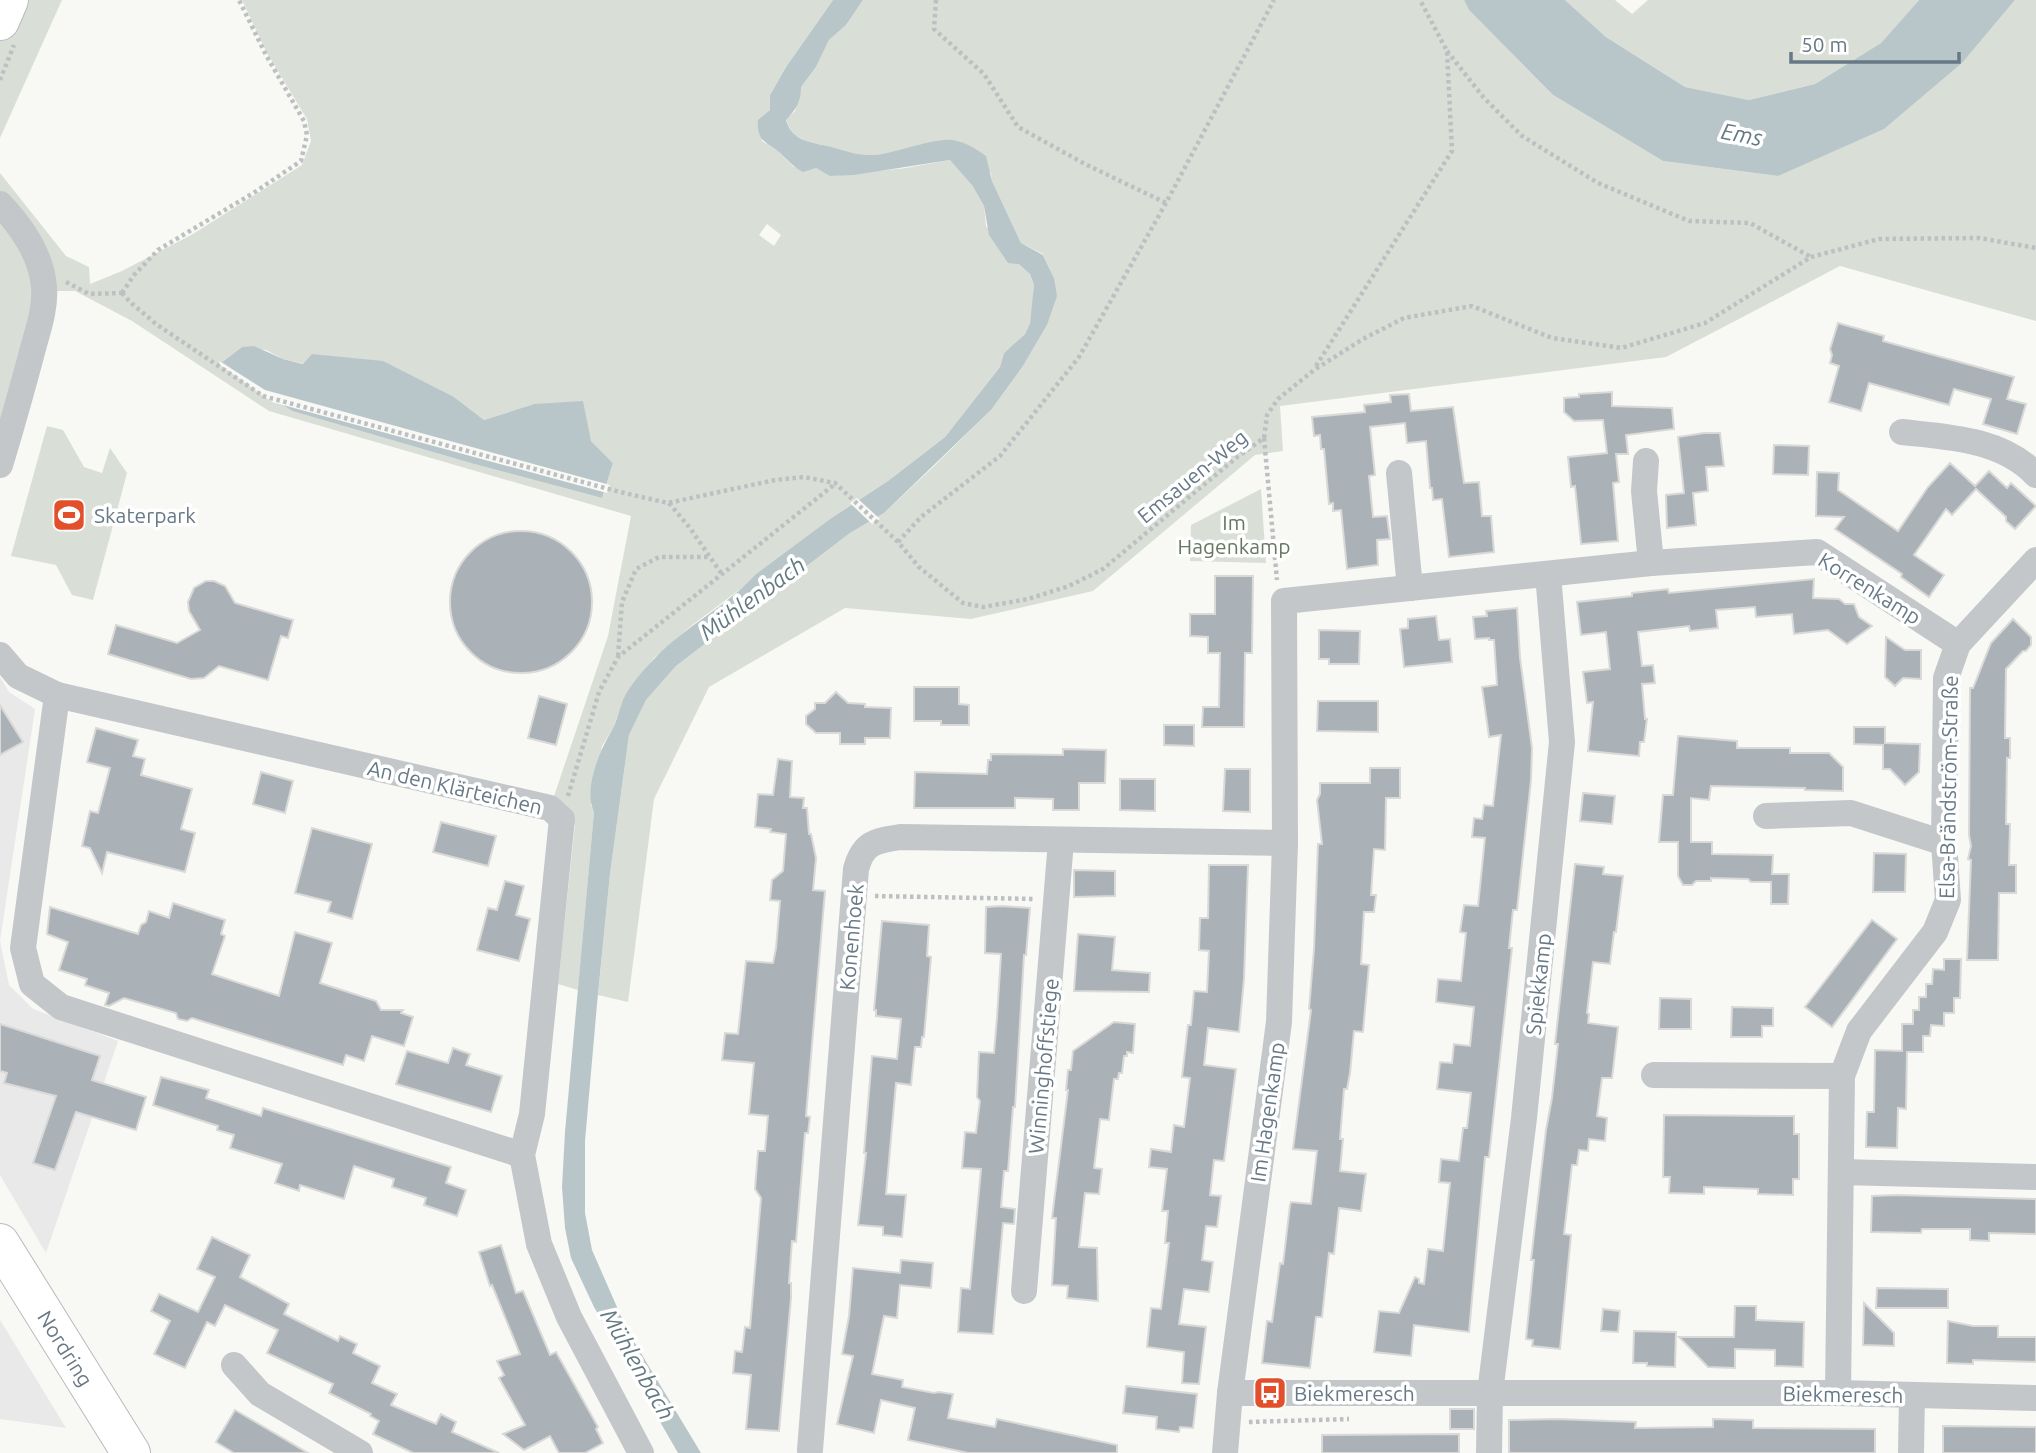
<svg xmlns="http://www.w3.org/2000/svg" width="2036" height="1453" font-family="Ubuntu,sans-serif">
<rect width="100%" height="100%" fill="#f8f8f5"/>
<g fill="#e8e9e8">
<polygon points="0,677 9,692 35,709 0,941 9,985 33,1009 118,1041 46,1253 0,1175"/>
<polygon points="0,1320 66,1428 0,1419"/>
</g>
<g fill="#d9dfd6" fill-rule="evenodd">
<polygon points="0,0 62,0 0,138"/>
<path d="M242 0H833L786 67 770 95V110L762 141 778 151 794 167 816 168 831 176 906 168 950 160 960 168 972 185 984 206 986 226 1030 274 1034 285 1033 302 1030 323 1025 334 1004 353 1000 367 945 437 888 481 830 519 756 574 747 584 691 626 654 658 625 696 613 728 602 746 591 805 594 812 578 990 558 984 575 825 562 819 550 808 608 636 631 516 269 411 132 321 75 291H44L0 465V173L66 256 89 267 90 284 122 271 193 234 302 165 311 141 307 119 267 53ZM767 224 781 235 774 246 759 235ZM242 347 266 350 283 359 454 397 484 420 534 404 591 441 613 463 602 498 474 464 292 411 223 361Z"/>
<path d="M863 0H1464L1469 10 1553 95 1663 161 1778 176 1963 62 2015 0H2036V321L1840 266 1666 357 1280 406 1283 451 1255 455 1093 591 971 619 845 608 709 687 654 799 628 1002 598 995 610 874 629 735 646 700 676 666 850 533 884 513 931 469 991 410 1023 366 1047 325 1054 278 1043 254 1021 243 992 181 991 173 940 140C912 148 884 157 854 155 844 154 834 147 823 145 806 142 791 138 786 119L795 111 801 87 816 67 829 40 846 25Z"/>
<polygon points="1565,0 1615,0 1632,14 1648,0 1919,0 1881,43 1815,84 1749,100 1685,87 1606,37"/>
<polygon points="47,426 63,430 84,467 102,473 110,448 127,473 93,600 72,595 56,565 11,556"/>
<polygon points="1261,489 1266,563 1190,561 1191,525"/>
</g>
<g fill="#b9c6c9">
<path d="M833 0H863L846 25 829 40 816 67 801 87C801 102 796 109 786 120 791 138 806 142 823 145 846 150 857 158 882 154 901 151 935 138 952 140 965 142 975 148 986 156L992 181 1021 243 1043 255 1054 278 1057 296 1047 325 1023 366 991 410 884 513 850 533 676 666 646 700 629 735 610 874 597 1004 585 1141V1213L592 1250 627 1330 701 1453H678L594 1307 571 1258 565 1228 562 1187 565 1132 594 812C583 789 600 750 612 730 617 721 619 710 623 700 629 686 645 668 656 657 686 626 727 606 756 574L830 519 888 481 945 437 1000 367 1004 353 1025 334 1030 323 1034 285 1030 274 1019 264 1008 263 989 235 984 206 972 185 950 160 854 175 830 176 816 168 803 172C793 167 787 159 779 152 766 142 756 140 758 120L770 110V95L786 67Z"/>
<polygon points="1464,0 1565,0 1606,37 1685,87 1749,100 1815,84 1881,43 1919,0 2015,0 1963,62 1884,129 1778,176 1663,161 1553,95 1469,10"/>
<polygon points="254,346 283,359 303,364 312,354 383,361 454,397 484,420 534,404 583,401 591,441 613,463 602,498 474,464 292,411 222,362 242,347"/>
<circle cx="521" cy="602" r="42"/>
</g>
<g fill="#f8f8f5">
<polygon points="219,361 265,390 610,485 607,493 272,402 220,365"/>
<polygon points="857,498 880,519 872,524 850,503"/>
</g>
<g fill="#aab2b8" stroke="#d9d9d7" stroke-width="2">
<polygon points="1838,323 1884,336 1883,341 2014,377 2007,399 2026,404 2017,434 1983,424 1991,399 1954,389 1949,405 1869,383 1861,411 1829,402 1839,366 1830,363 1832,355 1830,349"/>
<polygon points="1612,392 1612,406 1672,408 1674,429 1626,435 1628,454 1616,454 1619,482 1613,483 1618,541 1581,544 1575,486 1571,487 1568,457 1607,453 1603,420 1574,421 1564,412 1564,398 1579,397 1579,394"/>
<polygon points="1409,394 1411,411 1453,407 1464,483 1479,482 1482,516 1491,516 1494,552 1449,557 1442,499 1433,500 1432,488 1430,488 1426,441 1407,443 1405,423 1370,427 1375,475 1369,476 1373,517 1387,516 1390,539 1377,540 1378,565 1347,569 1341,510 1333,511 1333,503 1329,504 1324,449 1321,449 1320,435 1314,436 1312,417 1365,412 1364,405 1391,402 1390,395"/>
<polygon points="1704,433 1720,433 1724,466 1706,467 1708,491 1693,493 1696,525 1667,528 1666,495 1684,493 1678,437"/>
<polygon points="1774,445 1809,446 1808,475 1773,474"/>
<polygon points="1950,463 1975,486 1989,471 2007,488 2011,483 2036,506 2015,529 2006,521 2006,517 1976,489 1952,515 1946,509 1914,555 1944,575 1929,597 1901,577 1902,574 1835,529 1844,517 1816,516 1817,472 1839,473 1838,490 1898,531 1928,487"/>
<circle cx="521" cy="602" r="71"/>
<polygon points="1215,576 1253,576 1252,653 1245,653 1244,727 1202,727 1203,707 1219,707 1220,653 1208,653 1208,637 1190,636 1190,614 1215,614"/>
<polygon points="1814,579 1813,598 1839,599 1845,604 1854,604 1859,617 1872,626 1847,644 1828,630 1794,634 1792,614 1756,617 1755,607 1716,610 1718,628 1690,631 1689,626 1638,632 1642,666 1653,665 1655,683 1642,684 1645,719 1647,719 1644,742 1640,742 1639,756 1588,751 1593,702 1587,703 1583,672 1610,669 1606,632 1581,635 1577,602 1632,596 1632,593 1668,589 1669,593"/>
<polygon points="206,581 214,581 225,586 235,603 293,620 288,638 281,636 268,680 219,666 204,678 191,679 108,654 116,625 177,643 200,630 189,611 188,602 194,588"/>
<polygon points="1517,608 1520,658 1532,748 1531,780 1517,910 1513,910 1509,948 1512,948 1489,1157 1485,1157 1469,1332 1414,1325 1411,1356 1374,1352 1379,1311 1399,1313 1415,1277 1419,1279 1419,1283 1424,1284 1428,1249 1443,1251 1450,1183 1439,1182 1441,1159 1459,1161 1463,1128 1467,1128 1471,1093 1437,1089 1440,1062 1452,1063 1454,1044 1470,1046 1474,1007 1436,1002 1438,979 1461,981 1466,933 1460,932 1464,905 1478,906 1485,838 1472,837 1474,818 1482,819 1484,805 1493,806 1501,735 1489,737 1482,687 1497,685 1494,640 1489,640 1489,638 1475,639 1473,617 1487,616 1486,611"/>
<polygon points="1436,616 1439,640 1450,639 1452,662 1404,667 1400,629 1408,628 1408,619"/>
<polygon points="2013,619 2031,637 2031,645 2026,651 2023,651 2006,669 2005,738 2010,738 2010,758 2007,758 2006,824 2010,824 2009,865 2016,865 2016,893 1999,893 1998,960 1967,960 1971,860 1968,859 1971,846 1969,835 1970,688 1973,688 1991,643"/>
<polygon points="1319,630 1360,631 1359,664 1329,664 1329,659 1319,659"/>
<polygon points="1886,637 1905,650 1921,650 1921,679 1903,678 1895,686 1885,677"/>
<polygon points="914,687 959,687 959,704 969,705 969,725 941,725 941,721 914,721"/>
<polygon points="836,692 848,703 865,704 865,707 891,708 890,738 865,738 865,744 840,744 840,733 816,733 806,724 806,716 815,709 815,703 825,703"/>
<polygon points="539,696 567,704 556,745 528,738"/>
<polygon points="1318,701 1378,701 1378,732 1317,731"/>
<polygon points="0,705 23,742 0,755"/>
<polygon points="1164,725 1194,725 1194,746 1164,745"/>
<polygon points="1854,727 1885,727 1885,743 1920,744 1919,772 1905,785 1890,769 1883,769 1883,745 1854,744"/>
<polygon points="96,728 138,740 133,756 145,759 141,775 192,789 181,829 195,833 185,872 107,852 102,873 90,848 82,846 90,811 98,813 110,768 87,762"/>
<polygon points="1678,736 1737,741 1737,748 1790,748 1790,753 1829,753 1843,767 1843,791 1805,790 1805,788 1711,786 1709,800 1691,798 1691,842 1712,842 1712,854 1773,855 1772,874 1789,874 1788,904 1771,904 1771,882 1751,882 1748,879 1711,878 1711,881 1696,881 1692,885 1683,885 1678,876 1678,842 1659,842 1663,795 1673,795"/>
<polygon points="1063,749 1106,750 1105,783 1079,783 1079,810 1053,810 1053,799 1015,798 1015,808 914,808 915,772 987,774 988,760 991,760 991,754 1063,755"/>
<polygon points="778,759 792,761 790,797 804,798 803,808 807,808 809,834 811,834 816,858 813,890 825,891 806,1116 810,1117 808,1133 805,1133 796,1242 792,1241 789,1283 791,1283 791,1298 779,1431 746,1429 751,1375 733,1373 735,1351 742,1352 745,1327 750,1328 761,1198 755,1189 758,1151 765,1151 768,1116 749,1114 754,1063 722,1060 725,1033 738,1034 746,961 773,963 776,948 780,901 770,900 772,880 783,871 786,834 770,832 771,829 755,827 758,794 773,795"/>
<polygon points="1370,768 1400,768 1400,798 1386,798 1385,850 1374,849 1371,895 1376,895 1374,912 1364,912 1361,964 1369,965 1363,1032 1354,1031 1350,1073 1347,1089 1344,1089 1340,1139 1343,1139 1340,1171 1366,1174 1361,1211 1339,1208 1334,1254 1329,1253 1322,1317 1316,1317 1310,1368 1262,1363 1267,1321 1272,1322 1280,1263 1283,1264 1290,1205 1291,1202 1311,1204 1317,1151 1293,1149 1311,1010 1309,1009 1314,949 1318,844 1322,844 1317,800 1320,794 1320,783 1370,783"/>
<polygon points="1225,769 1250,769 1250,812 1223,811"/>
<polygon points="261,772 293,781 285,813 253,804"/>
<polygon points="1120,779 1155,779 1155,811 1120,810"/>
<polygon points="1583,793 1615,796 1612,824 1580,821"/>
<polygon points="441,822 496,836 488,866 433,852"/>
<polygon points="312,828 372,844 352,919 328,912 331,902 295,893"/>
<polygon points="1874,853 1906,854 1905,892 1873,892"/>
<polygon points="1575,864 1604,867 1603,874 1623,876 1616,932 1614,932 1610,964 1593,962 1587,1013 1589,1014 1588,1023 1618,1027 1612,1078 1602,1078 1597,1116 1607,1118 1605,1141 1589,1139 1588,1151 1579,1150 1577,1165 1572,1165 1564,1234 1571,1235 1560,1349 1532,1346 1533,1340 1526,1339 1534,1260 1531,1260 1546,1130 1552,1098 1558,1044 1555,1044"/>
<polygon points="1209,865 1248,865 1244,979 1239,1032 1208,1028 1204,1065 1236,1069 1224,1161 1214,1160 1210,1195 1221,1196 1217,1227 1206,1226 1202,1260 1213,1262 1209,1292 1184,1289 1179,1324 1206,1327 1199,1384 1182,1383 1184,1352 1147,1347 1151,1308 1161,1309 1169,1243 1165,1243 1168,1211 1162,1211 1167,1169 1149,1167 1151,1149 1171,1152 1174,1125 1184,1127 1190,1078 1182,1077 1188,1025 1191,1025 1194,991 1207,992 1209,951 1199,950 1200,918 1208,918"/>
<polygon points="1074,870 1115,871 1115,896 1074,897"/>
<polygon points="505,881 524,886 516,915 530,919 519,961 477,950 488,908 497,910"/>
<polygon points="173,903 225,920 221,934 225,936 212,974 279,996 295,932 332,943 320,983 376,1001 381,1010 403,1010 401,1013 413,1017 404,1046 372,1036 364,1061 346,1055 343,1065 192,1018 187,1021 178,1019 176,1013 124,998 109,1006 105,1005 109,993 85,985 87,979 59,970 68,942 47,934 50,907 138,934 141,925 146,922 149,911 169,918"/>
<polygon points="1002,906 1030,908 1026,955 1024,955 1015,1107 1013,1107 1008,1171 1004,1171 1001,1207 1015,1209 1014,1224 1003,1223 993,1334 958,1332 961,1288 970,1289 981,1169 962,1168 965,1132 976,1133 980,1101 977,1097 979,1052 994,1053 997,1017 1001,954 985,953 986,907"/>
<polygon points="1872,920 1897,939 1832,1027 1805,1007"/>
<polygon points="882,921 929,925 927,956 931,957 924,1037 922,1037 921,1047 915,1047 911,1085 896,1083 886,1194 906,1195 902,1237 883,1235 883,1227 858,1225 866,1153 864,1153 872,1056 897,1059 901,1019 876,1016 876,1010 874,1010"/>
<polygon points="1078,934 1115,937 1112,970 1150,973 1149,992 1074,991"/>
<polygon points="1944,959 1961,959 1960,998 1954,998 1954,1013 1944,1013 1944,1026 1931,1025 1930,1036 1923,1036 1923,1052 1907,1052 1906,1109 1898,1108 1897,1148 1866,1147 1867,1112 1874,1112 1875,1050 1902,1051 1902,1024 1913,1024 1913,1010 1919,1010 1919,997 1926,997 1926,984 1932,984 1933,969 1944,970"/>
<polygon points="1660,998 1691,999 1691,1029 1659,1029"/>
<polygon points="1732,1007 1773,1008 1773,1026 1762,1026 1762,1037 1731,1037"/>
<polygon points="1114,1022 1135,1024 1133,1053 1127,1052 1127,1056 1124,1056 1122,1073 1119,1073 1118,1079 1114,1079 1109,1120 1100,1119 1094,1168 1102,1169 1099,1194 1085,1193 1079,1247 1097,1248 1098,1301 1067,1298 1068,1286 1052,1285 1056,1218 1052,1218 1068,1090 1066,1090 1068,1070 1071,1070 1073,1051"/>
<polygon points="0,1024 100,1056 92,1080 146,1097 136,1130 76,1112 55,1170 33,1163 56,1096 4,1083 7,1073 0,1071"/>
<polygon points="453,1048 470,1054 466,1065 502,1076 491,1112 396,1084 407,1051 448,1063"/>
<polygon points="161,1077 209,1090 206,1098 261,1116 263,1108 451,1167 446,1183 466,1190 457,1216 424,1205 426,1198 392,1187 394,1179 354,1166 344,1199 300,1185 299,1191 275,1183 282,1164 230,1148 234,1135 217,1130 218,1126 153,1105"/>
<polygon points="1664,1115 1794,1116 1794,1134 1799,1134 1799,1179 1793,1179 1793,1195 1758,1194 1758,1189 1704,1187 1704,1194 1669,1193 1670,1177 1663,1177"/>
<polygon points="1897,1195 2036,1199 2036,1234 1989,1233 1989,1241 1970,1240 1970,1229 1922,1229 1921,1233 1871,1232 1872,1196"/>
<polygon points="212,1237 250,1255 240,1277 289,1304 284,1314 338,1341 340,1336 357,1344 353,1353 380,1366 372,1383 397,1394 391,1405 436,1424 441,1414 456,1422 452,1432 499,1453 413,1453 373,1434 379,1421 370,1416 371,1414 329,1393 333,1384 267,1353 278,1330 225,1305 215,1326 207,1322 185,1368 154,1354 170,1321 151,1311 159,1294 198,1312 215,1277 197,1269"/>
<polygon points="501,1245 516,1293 523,1291 550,1355 556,1352 598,1427 596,1429 603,1443 585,1453 559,1453 550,1436 524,1450 503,1434 525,1425 499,1378 504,1375 497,1361 520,1354 492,1285 490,1286 479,1252"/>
<polygon points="901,1260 933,1263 931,1288 900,1285 897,1318 884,1316 872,1374 903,1380 902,1387 934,1393 939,1392 953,1394 948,1418 995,1427 997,1419 1117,1445 1117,1453 968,1453 908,1440 915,1408 881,1400 874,1433 837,1424 853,1356 842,1354 849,1316 853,1268 900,1273"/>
<polygon points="1877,1288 1948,1289 1948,1308 1876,1308"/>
<polygon points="1864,1303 1894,1333 1894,1346 1863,1345"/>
<polygon points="1735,1306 1756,1306 1756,1320 1804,1322 1803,1367 1775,1366 1775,1350 1735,1349 1735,1368 1708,1367 1679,1337 1734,1337"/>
<polygon points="1603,1309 1620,1311 1618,1332 1601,1331"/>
<polygon points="1948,1321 1973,1326 1998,1326 1998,1337 2036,1337 2036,1362 1973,1360 1973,1364 1947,1363"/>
<polygon points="1634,1331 1676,1332 1675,1367 1647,1366 1647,1363 1633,1363"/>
<polygon points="1126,1386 1197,1394 1193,1428 1180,1427 1179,1432 1156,1429 1157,1417 1123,1413"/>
<rect x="1450" y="1409" width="24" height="20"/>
<polygon points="235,1410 308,1453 234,1453 216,1442"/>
<polygon points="1556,1419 1636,1422 1635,1428 1713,1427 1713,1419 1753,1420 1753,1428 1875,1429 1875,1453 1509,1453 1509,1420"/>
<polygon points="1943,1426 2036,1427 2036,1453 1943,1453"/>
<polygon points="1459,1434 1459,1453 1322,1453 1322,1435"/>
</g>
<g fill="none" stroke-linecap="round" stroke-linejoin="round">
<defs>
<g id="primary">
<polyline points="0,21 9,0"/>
<path id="s1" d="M0 1243 131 1453"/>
</g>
</defs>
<use href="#primary" stroke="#b6bbbe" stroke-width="40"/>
<g stroke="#bdc0c2" stroke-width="4.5" stroke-dasharray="3.5 3.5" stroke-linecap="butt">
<polyline points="936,0 934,29 984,74 1018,127 1085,164 1166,203"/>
<polyline points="1447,51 1484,98 1522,136 1598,183 1689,221 1750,223 1811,257"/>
<polyline points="0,80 14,45"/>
<polyline points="66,282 89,294 122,293"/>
<polyline points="122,293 130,302 156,324 263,396 620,492 668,503 775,480 804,477 835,483 898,542 919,567 963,603 983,607 1028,599 1069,586 1103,569 1236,458 1264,438 1267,415 1278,399 1314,370 1363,339 1404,318 1472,306 1552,338 1621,348 1705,323 1811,257 1879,239 1979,238 2036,248"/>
<polyline points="122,293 134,275 158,250 255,192 301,161 307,135 304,121 266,55 239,0"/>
<polyline points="1316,366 1452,151 1447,51 1420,0"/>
<polyline points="1264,438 1277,580"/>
<polyline points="669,503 690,528 721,573"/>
<polyline points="898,542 921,517 1000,456 1079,357 1166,203 1274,0"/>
<polyline points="618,656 622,602 636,569 659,557 710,557"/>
<polyline points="568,796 599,692 618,657 835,484"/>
<polyline points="875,896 1035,899"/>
<polyline points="1249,1422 1349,1419"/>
</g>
<g stroke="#c3c7ca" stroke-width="26">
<path d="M0 204C21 226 42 256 44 288 46 310 36 335 31 356 21 393 11 429 0 465"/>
<path d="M1902 432C1949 437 2002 439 2036 475"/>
<polyline points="1646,461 1644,491 1651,563"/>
<polyline points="1399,473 1410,588"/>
<polyline points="0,655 18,676 57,695 550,808 562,819 532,1114 522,1155 539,1244 569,1317 641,1453"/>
<polyline points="57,695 23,948 32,984 61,1007 522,1155"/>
<polyline points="1766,816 1851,813 1944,843"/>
<polyline points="1654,1075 1842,1076"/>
<polyline points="1841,1172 2036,1177"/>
<polyline points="1024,1291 1061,841"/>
<polyline points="234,1365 260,1394 360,1453"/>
<polyline points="1230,1393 1838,1393 2036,1398"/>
<polyline points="1838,1393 1842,1076 1859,1031 1935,932 1948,900 1944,843 1946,678 1958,644 2036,560"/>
<path d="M810 1450 856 869C863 843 874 841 900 837L1285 843"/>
<polyline points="1225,1453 1230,1393 1279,1022 1285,843 1284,601 1651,563 1817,552 1958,644"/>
<polyline points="1489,1453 1490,1393 1524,1118 1562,742 1548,574"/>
<polyline points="1911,1453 1912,1395"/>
</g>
<use href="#primary" stroke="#fff" stroke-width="38"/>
</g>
<defs>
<symbol id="stadium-square" viewBox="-11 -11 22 22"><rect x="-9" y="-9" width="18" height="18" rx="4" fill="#e14f2b" stroke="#fff"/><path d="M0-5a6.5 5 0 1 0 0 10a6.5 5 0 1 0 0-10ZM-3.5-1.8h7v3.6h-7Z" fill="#fff"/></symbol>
<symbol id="bus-square" viewBox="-11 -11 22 22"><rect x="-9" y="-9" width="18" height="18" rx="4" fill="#e14f2b" stroke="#fff"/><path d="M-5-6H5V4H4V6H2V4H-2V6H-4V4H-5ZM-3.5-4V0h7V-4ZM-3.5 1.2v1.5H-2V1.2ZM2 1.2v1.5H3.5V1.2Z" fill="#fff"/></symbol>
</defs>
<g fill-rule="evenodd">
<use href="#stadium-square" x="50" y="496" width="38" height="38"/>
<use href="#bus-square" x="1251" y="1374" width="38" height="38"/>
</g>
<g text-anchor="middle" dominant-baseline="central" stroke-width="7" stroke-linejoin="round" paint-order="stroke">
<g font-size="21" fill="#677986" stroke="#fff">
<text transform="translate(1192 476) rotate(-39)">Emsauen-Weg</text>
<text transform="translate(1870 588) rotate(32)">Korrenkamp</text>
<text transform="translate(455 787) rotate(13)">An den Klärteichen</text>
<text transform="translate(1948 787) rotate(-89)">Elsa-Brändström-Straße</text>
<text transform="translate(851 937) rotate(-85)">Konenhoek</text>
<text transform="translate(1538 984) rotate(-84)">Spiekkamp</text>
<text transform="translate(1043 1066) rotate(-85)">Winninghoffstiege</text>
<text transform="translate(1267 1112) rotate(-82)">Im Hagenkamp</text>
<text stroke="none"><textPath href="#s1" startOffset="124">Nordring</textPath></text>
<text transform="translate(1843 1394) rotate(1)">Biekmeresch</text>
</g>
<g font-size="21" fill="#677986" stroke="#fff" text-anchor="start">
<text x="94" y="515">Skaterpark</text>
<text x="1294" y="1393">Biekmeresch</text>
</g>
<g font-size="21" fill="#667862" stroke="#fff">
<text x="1234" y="522">Im<tspan x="1234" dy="24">Hagenkamp</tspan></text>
</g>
<g font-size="23" font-style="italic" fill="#637a81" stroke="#fff">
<text transform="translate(1742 134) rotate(11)">Ems</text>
<text transform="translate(752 598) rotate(-36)">Mühlenbach</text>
<text transform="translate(638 1364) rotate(60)">Mühlenbach</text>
</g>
</g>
<path d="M1791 52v10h168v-10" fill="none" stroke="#677986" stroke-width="3.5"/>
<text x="1801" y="52" font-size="21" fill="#677986" stroke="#ffffff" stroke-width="5" paint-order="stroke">50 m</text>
</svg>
